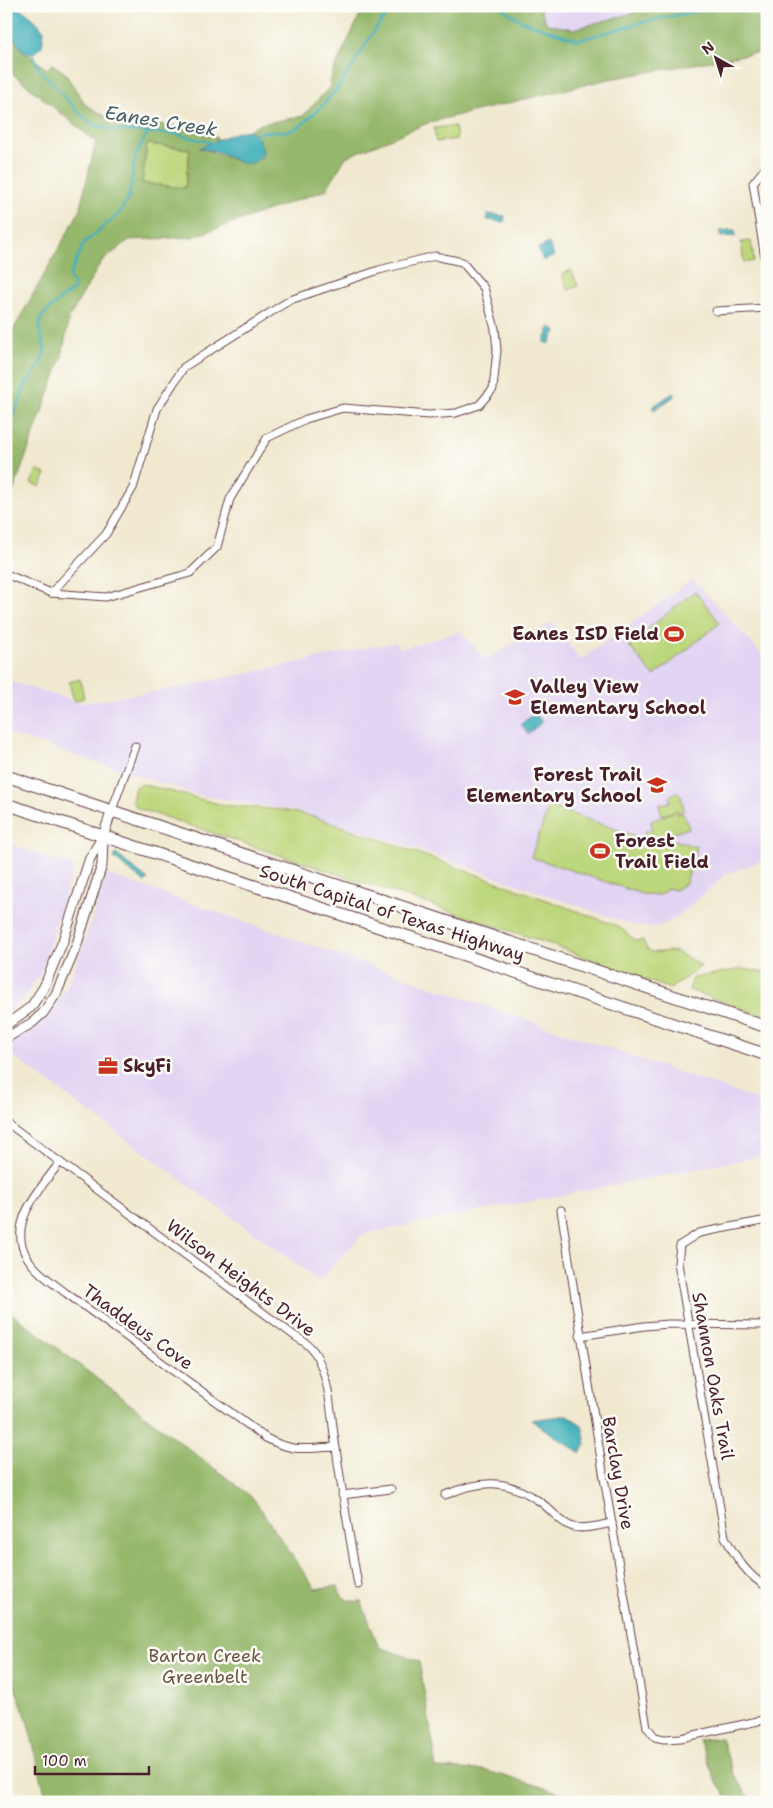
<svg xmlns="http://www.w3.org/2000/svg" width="773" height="1808" font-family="'Shantell Sans',sans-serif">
<rect width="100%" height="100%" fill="#fdfcf7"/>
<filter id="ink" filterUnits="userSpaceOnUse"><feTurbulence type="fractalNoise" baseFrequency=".02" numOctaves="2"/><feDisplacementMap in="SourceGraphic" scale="10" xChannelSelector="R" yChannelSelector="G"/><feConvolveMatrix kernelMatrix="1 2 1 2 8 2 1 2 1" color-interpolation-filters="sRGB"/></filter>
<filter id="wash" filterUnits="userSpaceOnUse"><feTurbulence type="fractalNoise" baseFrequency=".0096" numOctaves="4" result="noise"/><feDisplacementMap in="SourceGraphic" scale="20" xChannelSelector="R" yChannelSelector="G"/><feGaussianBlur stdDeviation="1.12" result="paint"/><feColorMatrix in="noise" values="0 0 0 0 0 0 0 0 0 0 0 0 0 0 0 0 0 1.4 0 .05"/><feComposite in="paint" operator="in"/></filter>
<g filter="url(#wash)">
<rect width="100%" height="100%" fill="#f0e9d0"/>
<g fill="#e2d4f3">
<polygon points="539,6 647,6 633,13 574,29 547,24"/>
<polygon points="693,579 767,660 767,859 726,874 680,915 663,925 649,927 635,926 400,843 291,810 198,795 6,733 6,680 81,703 178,688 395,642 401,649 460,631 485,659 553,622 580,660"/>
<polygon points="6,843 74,866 40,975 22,1000 6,1012"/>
<polygon points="107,874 767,1103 767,1155 363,1234 319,1281 6,1051 6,1044 37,1025 54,1008 66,989 79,957"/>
</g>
<g fill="#bdd77c" stroke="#847b54">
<polygon points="455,126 457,139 436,142 434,128"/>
<polygon points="147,144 190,149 185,188 142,183"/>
<polygon points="751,241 754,261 744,263 741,242"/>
<polygon points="571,270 578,286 568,290 562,274"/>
<polygon points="37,470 46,474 40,487 31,483"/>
<polygon points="695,591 720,623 654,676 628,645"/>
<polygon points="80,679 84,698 74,701 69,682"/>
<path d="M142 784 223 805 283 810 315 817 387 842 618 926 636 941 643 940C649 961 662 948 676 952 685 955 694 962 701 966L670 989 547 943 137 808 132 801 135 787Z"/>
<polygon points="677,791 681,796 684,810 680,812 676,810 678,814 683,813 689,828 651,840 644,836 646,830 652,830 651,821 675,811 662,815 659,805 670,802 670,796"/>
<polygon points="549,806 667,847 668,842 674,840 697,847 686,883 675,890 668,888 660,895 642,894 531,857"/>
<polygon points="742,969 767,973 767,1017 689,990 693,978"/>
</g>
<g fill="#96b86c" stroke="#706c4c" fill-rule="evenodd">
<path d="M362 6H539L547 24 574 29 633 13 647 6H767V51L609 79 430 122 346 157 326 190 192 237 129 240 101 262 69 318 62 357 6 511V364L11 334 79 212 96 142 6 68V27L21 49 47 69 52 64 64 72 86 105 105 116 189 129 216 137 217 142 200 148C217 152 237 164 253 163L258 138 249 130 261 124 303 116 329 88 333 72 360 15ZM147 144 190 149 185 188 142 183Z"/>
<path d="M6 1309 253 1498 315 1589 338 1586C340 1598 349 1603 361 1601L379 1647 419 1661 435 1755V1768L483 1770 594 1802H47L27 1719 11 1677 6 1673Z"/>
<polygon points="721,1738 734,1775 752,1802 730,1802 715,1779 699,1740"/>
</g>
<g fill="#3fafba" stroke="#446772">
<path d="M6 6C22 6 36 19 44 31L42 46 36 52 28 54 21 49 6 27Z"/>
<path d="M249 130 258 138 263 151 261 157 253 163 244 164 215 151 199 148C216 142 232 131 249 130Z"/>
<polygon points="488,214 505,216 504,222 487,220"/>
<polygon points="729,230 735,230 736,236 721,237 719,235 720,231"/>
<polygon points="549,243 554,256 543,261 538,248 543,246 545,249 544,245"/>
<polygon points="550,327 552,327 556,331 549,344 544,342 548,333 547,330"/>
<polygon points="673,393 675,396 654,410 652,407"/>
<polygon points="535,713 542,722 528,734 521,724"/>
<polygon points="116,854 148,880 145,883 114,858"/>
<polygon points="567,1415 582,1425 586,1444 580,1453 531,1420"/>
</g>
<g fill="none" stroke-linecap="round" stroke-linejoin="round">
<g stroke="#3fafba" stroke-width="2.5">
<polyline points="500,6 521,21 578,40 644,22 722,6"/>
<polyline points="32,52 40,70 81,115 94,125 113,130 176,134 217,144"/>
<path d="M252 136C267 126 286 137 300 126 318 111 334 95 347 75 363 52 374 23 397 6"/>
<path d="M6 428C8 420 13 415 17 408 20 401 22 393 25 386 31 376 42 365 44 353 47 341 35 331 41 319 46 308 66 296 75 288L69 277 84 243 119 214 129 197 135 157 147 133"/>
</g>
</g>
</g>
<g filter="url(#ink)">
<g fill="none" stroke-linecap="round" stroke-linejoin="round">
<defs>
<g id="minor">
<polyline points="767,166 753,183 767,271"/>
<polygon points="435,256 462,262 484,288 495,329 497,350 493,389 479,405 456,413 429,415 343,408 306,419 267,438 230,499 217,547 190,573 106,597 51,593 106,534 133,488 157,409 184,367 290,300 379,270"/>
<polyline points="716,311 767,308"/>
<polyline points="6,574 51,593"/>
<polyline points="112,810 135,746"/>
<path d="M6 1122 296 1337C306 1342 315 1350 319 1361 331 1388 331 1419 336 1448 342 1494 350 1539 358 1585"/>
<path d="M60 1162C42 1187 6 1223 27 1257 36 1272 52 1282 66 1293L266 1438C294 1453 305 1448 335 1447"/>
<polyline points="561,1210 604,1478 647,1727 655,1737 664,1739 681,1738 767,1719"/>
<path d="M767 1220 699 1233 680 1245 678 1263 725 1537C736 1558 747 1575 767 1587"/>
<polyline points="580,1336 644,1326 669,1324 767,1325"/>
<polyline points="342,1495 391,1489"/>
<path d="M445 1495C480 1480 506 1478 539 1501 551 1509 560 1523 573 1527 584 1530 601 1525 612 1523"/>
</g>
<g id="tertiary">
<polyline points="6,1025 31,1007 44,987 63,941 90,858 103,836 112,810"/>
<polyline points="6,1038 32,1023 43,1013 56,994 76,947 102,865 103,839"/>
</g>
<g id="trunk">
<polyline points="6,776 767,1027"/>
<polyline points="6,804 767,1055"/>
</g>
</defs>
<use href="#minor" stroke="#633d44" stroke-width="9"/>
<use href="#tertiary" stroke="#633d44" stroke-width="11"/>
<use href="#trunk" stroke="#633d44" stroke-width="13"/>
<use href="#minor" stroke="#fff" stroke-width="7"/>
<use href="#tertiary" stroke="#fff" stroke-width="9"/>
<use href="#trunk" stroke="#fff" stroke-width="11"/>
</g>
</g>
<defs>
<symbol id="stadium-bare" viewBox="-9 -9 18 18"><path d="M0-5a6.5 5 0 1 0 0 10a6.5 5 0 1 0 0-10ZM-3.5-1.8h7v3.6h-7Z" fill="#c8321e" stroke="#fdfcf7" stroke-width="2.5" paint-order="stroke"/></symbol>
<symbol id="school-bare" viewBox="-9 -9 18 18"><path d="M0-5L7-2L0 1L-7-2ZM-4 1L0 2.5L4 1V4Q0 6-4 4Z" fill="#c8321e" stroke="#fdfcf7" stroke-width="2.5" paint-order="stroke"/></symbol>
<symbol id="office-bare" viewBox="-9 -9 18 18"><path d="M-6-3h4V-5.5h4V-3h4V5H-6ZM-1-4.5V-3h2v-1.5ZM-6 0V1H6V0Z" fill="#c8321e" stroke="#fdfcf7" stroke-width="2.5" paint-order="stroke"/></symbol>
</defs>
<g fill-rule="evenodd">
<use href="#stadium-bare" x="660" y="620" width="28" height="28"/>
<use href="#school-bare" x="501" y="683" width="28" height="28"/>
<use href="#school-bare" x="643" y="771" width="28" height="28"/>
<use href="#stadium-bare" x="586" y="837" width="28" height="28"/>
<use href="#office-bare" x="94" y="1052" width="28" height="28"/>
</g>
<g text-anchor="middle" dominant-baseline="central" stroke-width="5" stroke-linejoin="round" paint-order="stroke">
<g font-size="18" font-weight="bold" fill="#4a1f2b" stroke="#fdfcf7" text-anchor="start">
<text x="659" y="634" text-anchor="end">Eanes ISD Field</text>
<text x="530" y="687">Valley View<tspan x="530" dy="21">Elementary School</tspan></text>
<text x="642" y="775" text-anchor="end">Forest Trail<tspan x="642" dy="21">Elementary School</tspan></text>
<text x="615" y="841">Forest<tspan x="615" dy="21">Trail Field</tspan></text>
<text x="123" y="1066">SkyFi</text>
</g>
<g font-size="18" fill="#4a1f2b" stroke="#fdfcf7">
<text transform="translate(392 913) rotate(18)">South Capital of Texas Highway</text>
<text transform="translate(241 1278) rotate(37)">Wilson Heights Drive</text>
<text transform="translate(138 1327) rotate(36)">Thaddeus Cove</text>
<text transform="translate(713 1376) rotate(80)">Shannon Oaks Trail</text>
<text transform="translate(618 1473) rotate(80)">Barclay Drive</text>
</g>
<g font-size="18" fill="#6c5643" stroke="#fdfcf7">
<text x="205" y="1656">Barton Creek<tspan x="205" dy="21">Greenbelt</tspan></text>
</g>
<g font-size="19" font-style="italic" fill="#45606b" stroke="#fdfcf7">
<text transform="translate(161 121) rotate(9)">Eanes Creek</text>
</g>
</g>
<rect width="773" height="1808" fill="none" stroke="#fdfcf7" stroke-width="25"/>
<g transform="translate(716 58) rotate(321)" stroke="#fdfcf7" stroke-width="4" paint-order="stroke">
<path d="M0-4L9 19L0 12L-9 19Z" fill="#4a1f2b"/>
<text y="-8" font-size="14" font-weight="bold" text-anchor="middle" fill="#4a1f2b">N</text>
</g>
<path d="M35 1766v8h114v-8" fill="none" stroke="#4a1f2b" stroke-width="2.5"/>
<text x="42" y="1766" font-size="15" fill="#4a1f2b" stroke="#fdfcf7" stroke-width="4" paint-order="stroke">100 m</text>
</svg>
